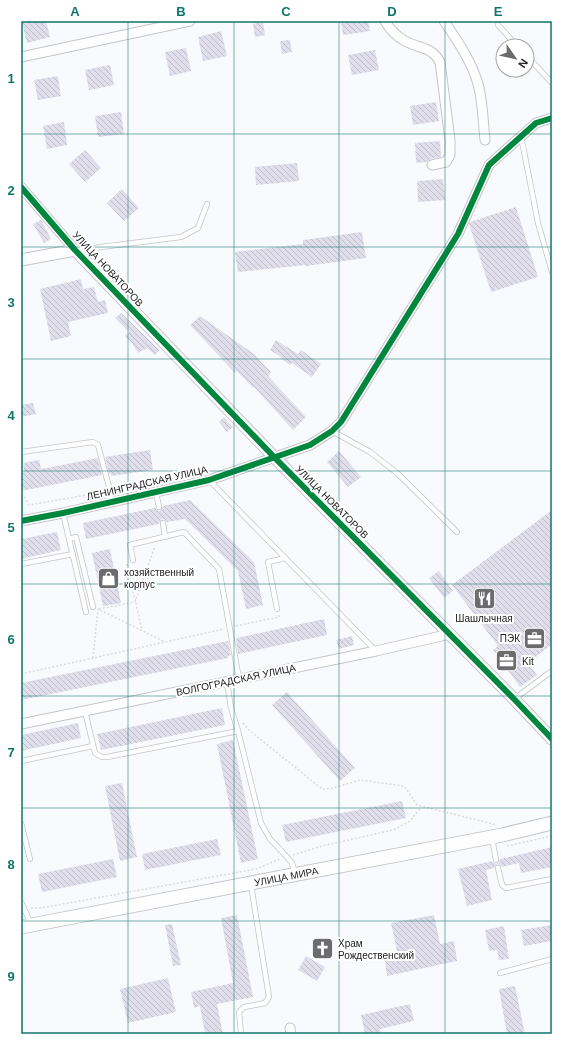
<svg xmlns="http://www.w3.org/2000/svg" width="573" height="1055" font-family="Arial,sans-serif">
<defs>
<pattern id="building-back-hatch" width="6" height="6" patternUnits="userSpaceOnUse"><rect width="6" height="6" fill="#e1deec"/><path d="M-1 5l2 2M0 0l6 6M5-1l2 2" fill="none" stroke="#c1beca"/></pattern>
</defs>
<rect width="100%" height="100%" fill="#f9fafd"/>
<g fill="url(#building-back-hatch)">
<polygon points="32,21 46,21 50,37 27,43 22,23"/>
<polygon points="341,21 368,21 370,31 343,35"/>
<polygon points="263,22 265,35 255,37 253,24"/>
<polygon points="221,31 227,56 203,61 198,37"/>
<polygon points="290,40 292,52 282,54 280,41"/>
<polygon points="186,48 191,71 170,76 165,52"/>
<polygon points="375,50 379,70 352,75 348,55"/>
<polygon points="110,65 114,85 89,90 85,70"/>
<polygon points="58,76 61,96 38,100 34,80"/>
<polygon points="436,102 439,121 413,125 410,106"/>
<polygon points="121,112 124,134 98,137 95,116"/>
<polygon points="64,122 67,145 47,149 43,126"/>
<polygon points="440,141 441,157 430,159 427,162 416,163 415,143"/>
<polygon points="85,150 101,168 85,182 69,164"/>
<polygon points="297,163 299,181 256,185 255,167"/>
<polygon points="443,179 445,200 418,202 417,181"/>
<polygon points="122,189 139,208 124,221 107,203"/>
<polygon points="516,207 538,277 491,292 469,224 470,222"/>
<polygon points="41,220 51,239 44,243 33,224"/>
<polygon points="362,232 366,258 306,266 306,265 238,272 235,252 303,244 303,240"/>
<polygon points="81,279 83,289 94,287 98,302 105,300 108,313 68,322 71,336 51,341 40,289"/>
<polygon points="121,313 160,350 155,355 147,348 138,353 132,343 125,336 129,332 115,318"/>
<polygon points="200,316 254,354 271,372 268,376 306,417 293,430 254,387 253,388 237,371 235,373 190,325"/>
<polygon points="276,340 298,354 301,350 321,364 312,377 292,363 290,365 280,358 281,357 270,350"/>
<polygon points="33,403 36,414 21,417 21,405"/>
<polygon points="224,417 233,427 227,432 219,422"/>
<polygon points="150,450 153,470 111,476 111,473 109,474 105,457"/>
<polygon points="339,451 361,477 348,487 327,462"/>
<polygon points="98,458 102,475 21,491 21,473 24,472 23,463 39,460 41,469"/>
<polygon points="190,500 254,562 263,605 246,609 238,571 185,519 167,522 165,520 162,519 160,521 159,524 86,539 83,523 155,508 157,510 160,511 163,506"/>
<polygon points="552,510 552,644 528,663 537,675 520,687 493,650 498,646 452,585"/>
<polygon points="57,532 61,550 21,559 21,539"/>
<polygon points="110,549 121,603 103,606 92,553"/>
<polygon points="439,571 453,591 444,598 429,578"/>
<polygon points="324,619 327,635 238,654 236,640 237,638"/>
<polygon points="352,636 354,645 339,649 336,640"/>
<polygon points="228,641 231,655 228,656 228,658 21,700 21,683"/>
<polygon points="287,692 355,768 340,781 272,705"/>
<polygon points="222,708 225,725 101,750 97,734"/>
<polygon points="78,723 81,738 21,751 21,735"/>
<polygon points="233,740 258,859 241,863 217,744"/>
<polygon points="122,783 137,857 120,861 105,786"/>
<polygon points="402,801 406,818 286,842 282,825"/>
<polygon points="217,839 221,855 145,870 142,854"/>
<polygon points="552,847 552,867 521,873 519,863 502,867 498,864 495,866 494,868 486,870 492,900 467,906 458,869 492,861 494,863 497,864 499,862 500,859"/>
<polygon points="113,859 117,877 42,892 38,874"/>
<polygon points="237,915 253,997 217,1004 223,1034 205,1034 200,1006 194,1008 191,992 233,983 221,918"/>
<polygon points="434,915 440,944 454,941 457,961 387,976 385,959 398,956 391,923"/>
<polygon points="172,924 181,965 173,966 165,925"/>
<polygon points="552,925 552,941 524,946 521,930"/>
<polygon points="504,926 509,959 499,960 497,950 489,951 485,930"/>
<polygon points="306,956 325,967 317,981 298,970"/>
<polygon points="168,978 176,1012 128,1023 120,989"/>
<polygon points="515,986 525,1034 507,1034 499,989"/>
<polygon points="410,1004 414,1021 380,1029 381,1034 365,1034 361,1015"/>
</g>
<g fill="none" stroke-linecap="round" stroke-linejoin="round">
<defs>
<g id="service">
<polyline points="498,25 517,46"/>
<polyline points="527,56 552,83"/>
<polyline points="521,136 538,223 552,272"/>
<polyline points="77,250 181,237 198,228 207,204"/>
<polyline points="332,431 370,452 397,473 457,532"/>
<polyline points="21,452 93,442 98,445 113,502"/>
<polyline points="209,480 376,651"/>
<polyline points="156,492 159,507"/>
<polyline points="63,513 86,612"/>
<polyline points="163,523 165,537"/>
<polyline points="69,539 76,537 93,607"/>
<polyline points="133,560 130,545 184,532 219,569 239,679"/>
<polyline points="21,564 73,554"/>
<polyline points="277,609 268,562 285,558"/>
<polyline points="227,682 231,708 238,731 261,823 270,839 287,857 292,863 295,873"/>
<polyline points="514,699 552,671"/>
<polyline points="85,711 95,753 102,757 107,757 238,731"/>
<polyline points="21,761 93,746"/>
<polyline points="21,823 30,859"/>
<polyline points="492,838 496,860"/>
<polyline points="498,868 502,885 506,888 552,879"/>
<polyline points="21,902 31,924"/>
<polyline points="500,973 552,959"/>
<polyline points="241,1034 239,1012 244,1007 265,1003 269,997 251,885"/>
</g>
<g id="minor">
<path d="M385 21C390 30 396 36 405 41 420 49 431 46 440 62L450 140V155L446 162 432 165"/>
<path d="M444 21C457 40 472 62 478 84 483 102 483 122 485 140"/>
<polyline points="21,57 190,21"/>
<polyline points="21,187 75,250"/>
<polyline points="21,521 63,513 209,480 310,445 332,431 341,422 458,234 489,165 536,123 552,118"/>
<polyline points="21,724 376,651 450,634"/>
<polyline points="290,1028 291,1034"/>
</g>
<polyline id="tertiary" points="21,260 75,250 275,458 514,699 552,739"/>
<g id="secondary">
<path id="s1" d="M21 927 502 835 552 823"/>
</g>
</defs>
<use href="#service" stroke="#c5c6c9" stroke-width="6"/>
<use href="#minor" stroke="#c5c6c9" stroke-width="11"/>
<use href="#tertiary" stroke="#c5c6c9" stroke-width="13"/>
<use href="#secondary" stroke="#c5c6c9" stroke-width="15"/>
<g stroke="#dbdbdc" stroke-width="1.5" stroke-dasharray="2 2" stroke-linecap="butt">
<polyline points="21,497 24,496 29,505 104,492"/>
<polyline points="127,564 142,630"/>
<polyline points="99,609 135,602 155,546"/>
<polyline points="236,626 279,617 279,615"/>
<polyline points="93,658 98,609 165,642"/>
<polyline points="21,674 224,629"/>
<polyline points="243,723 249,730 322,789 333,788 360,780 404,786 417,805 497,825"/>
<polyline points="507,846 552,836"/>
<polyline points="293,855 322,846 393,830 410,821 421,807"/>
<polyline points="31,908 41,908 256,869 280,859"/>
</g>
<use href="#service" stroke="#fefeff" stroke-width="4.5"/>
<use href="#minor" stroke="#fefeff" stroke-width="9"/>
<use href="#tertiary" stroke="#fefeff" stroke-width="11"/>
<use href="#secondary" stroke="#fefeff" stroke-width="13"/>
<defs>
<g id="cycleway">
<polyline points="21,187 75,250 275,458 514,699 552,739"/>
<polyline points="21,521 63,513 209,480 310,445 332,431 341,422 458,234 489,165 536,123 552,118"/>
</g>
</defs>
<use href="#cycleway" stroke="#fff" stroke-width="8"/>
<use href="#cycleway" stroke="#00873e" stroke-width="6"/>
</g>
<path fill="none" stroke="#0f766e" stroke-width="1" stroke-opacity="0.55" d="M128 21V1034M234 21V1034M339 21V1034M445 21V1034M21 134H552M21 247H552M21 359H552M21 471H552M21 584H552M21 696H552M21 808H552M21 921H552"/>
<defs>
<symbol id="shop-square" viewBox="-11 -11 22 22"><rect x="-9" y="-9" width="18" height="18" rx="4" fill="#6c6c6f" stroke="#fff"/><path d="M-5-2.5h2.3a2.7 3.5 0 0 1 5.4 0H5L5.5 6h-11ZM-1.5-2.5h3a1.5 2.3 0 0 0-3 0Z" fill="#fff"/></symbol>
<symbol id="restaurant-square" viewBox="-11 -11 22 22"><rect x="-9" y="-9" width="18" height="18" rx="4" fill="#6c6c6f" stroke="#fff"/><path d="M-5-6h1v4h1v-4h1v4h1v-4h1v5L-1.5 .5V6h-2V.5L-5-1ZM5-6V6H3V1.5H1.5Q1.5-4 5-6Z" fill="#fff"/></symbol>
<symbol id="office-square" viewBox="-11 -11 22 22"><rect x="-9" y="-9" width="18" height="18" rx="4" fill="#6c6c6f" stroke="#fff"/><path d="M-6-3h4V-5.5h4V-3h4V5H-6ZM-1-4.5V-3h2v-1.5ZM-6 0V1H6V0Z" fill="#fff"/></symbol>
<symbol id="church-square" viewBox="-11 -11 22 22"><rect x="-9" y="-9" width="18" height="18" rx="4" fill="#6c6c6f" stroke="#fff"/><path d="M-1.2-6h2.4v3.5h3.3v2.4h-3.3V6h-2.4V-.1h-3.3v-2.4h3.3Z" fill="#fff"/></symbol>
</defs>
<g fill-rule="evenodd">
<use href="#shop-square" x="96" y="566" width="25" height="25"/>
<use href="#restaurant-square" x="472" y="586" width="25" height="25"/>
<use href="#office-square" x="522" y="626" width="25" height="25"/>
<use href="#office-square" x="494" y="648" width="25" height="25"/>
<use href="#church-square" x="310" y="936" width="25" height="25"/>
</g>
<g text-anchor="middle" dominant-baseline="central" stroke-width="4" stroke-linejoin="round" paint-order="stroke">
<g font-size="10" fill="#202023" stroke="#fff">
<text transform="translate(108 269) rotate(47)">УЛИЦА НОВАТОРОВ</text>
<text transform="translate(147 483) rotate(-13)">ЛЕНИНГРАДСКАЯ УЛИЦА</text>
<text transform="translate(332 502) rotate(45)">УЛИЦА НОВАТОРОВ</text>
<text transform="translate(236 680) rotate(-12)">ВОЛГОГРАДСКАЯ УЛИЦА</text>
<text stroke="none"><textPath href="#s1" startOffset="270">УЛИЦА МИРА</textPath></text>
</g>
<g font-size="10" fill="#202023" stroke="#fff" text-anchor="start">
<text x="124" y="572">хозяйственный<tspan x="124" dy="12">корпус</tspan></text>
<text x="484" y="618" text-anchor="middle">Шашлычная</text>
<text x="520" y="638" text-anchor="end">ПЭК</text>
<text x="522" y="661">Kit</text>
<text x="338" y="943">Храм<tspan x="338" dy="12">Рождественский</tspan></text>
</g>
</g>
<rect width="573" height="1055" fill="none" stroke="#ffffff" stroke-width="44"/>
<g transform="translate(515 58) rotate(124)"><circle r="19" fill="#ffffff" stroke="#a6a6a7"/>
<path d="M0-3L7 15L0 10L-7 15Z" fill="#6c6c6f"/>
<text y="-6" font-size="11" font-weight="bold" text-anchor="middle" fill="#202023">N</text>
</g>
<rect x="22" y="22" width="529" height="1011" fill="none" stroke="#0f766e" stroke-width="1.5"/>
<g font-size="13" text-anchor="middle" font-weight="bold" fill="#0f766e">
<text x="75" y="16">A</text>
<text x="181" y="16">B</text>
<text x="286" y="16">C</text>
<text x="392" y="16">D</text>
<text x="498" y="16">E</text>
<text x="11" y="83">1</text>
<text x="11" y="195">2</text>
<text x="11" y="307">3</text>
<text x="11" y="420">4</text>
<text x="11" y="532">5</text>
<text x="11" y="644">6</text>
<text x="11" y="757">7</text>
<text x="11" y="869">8</text>
<text x="11" y="981">9</text>
</g>
</svg>
